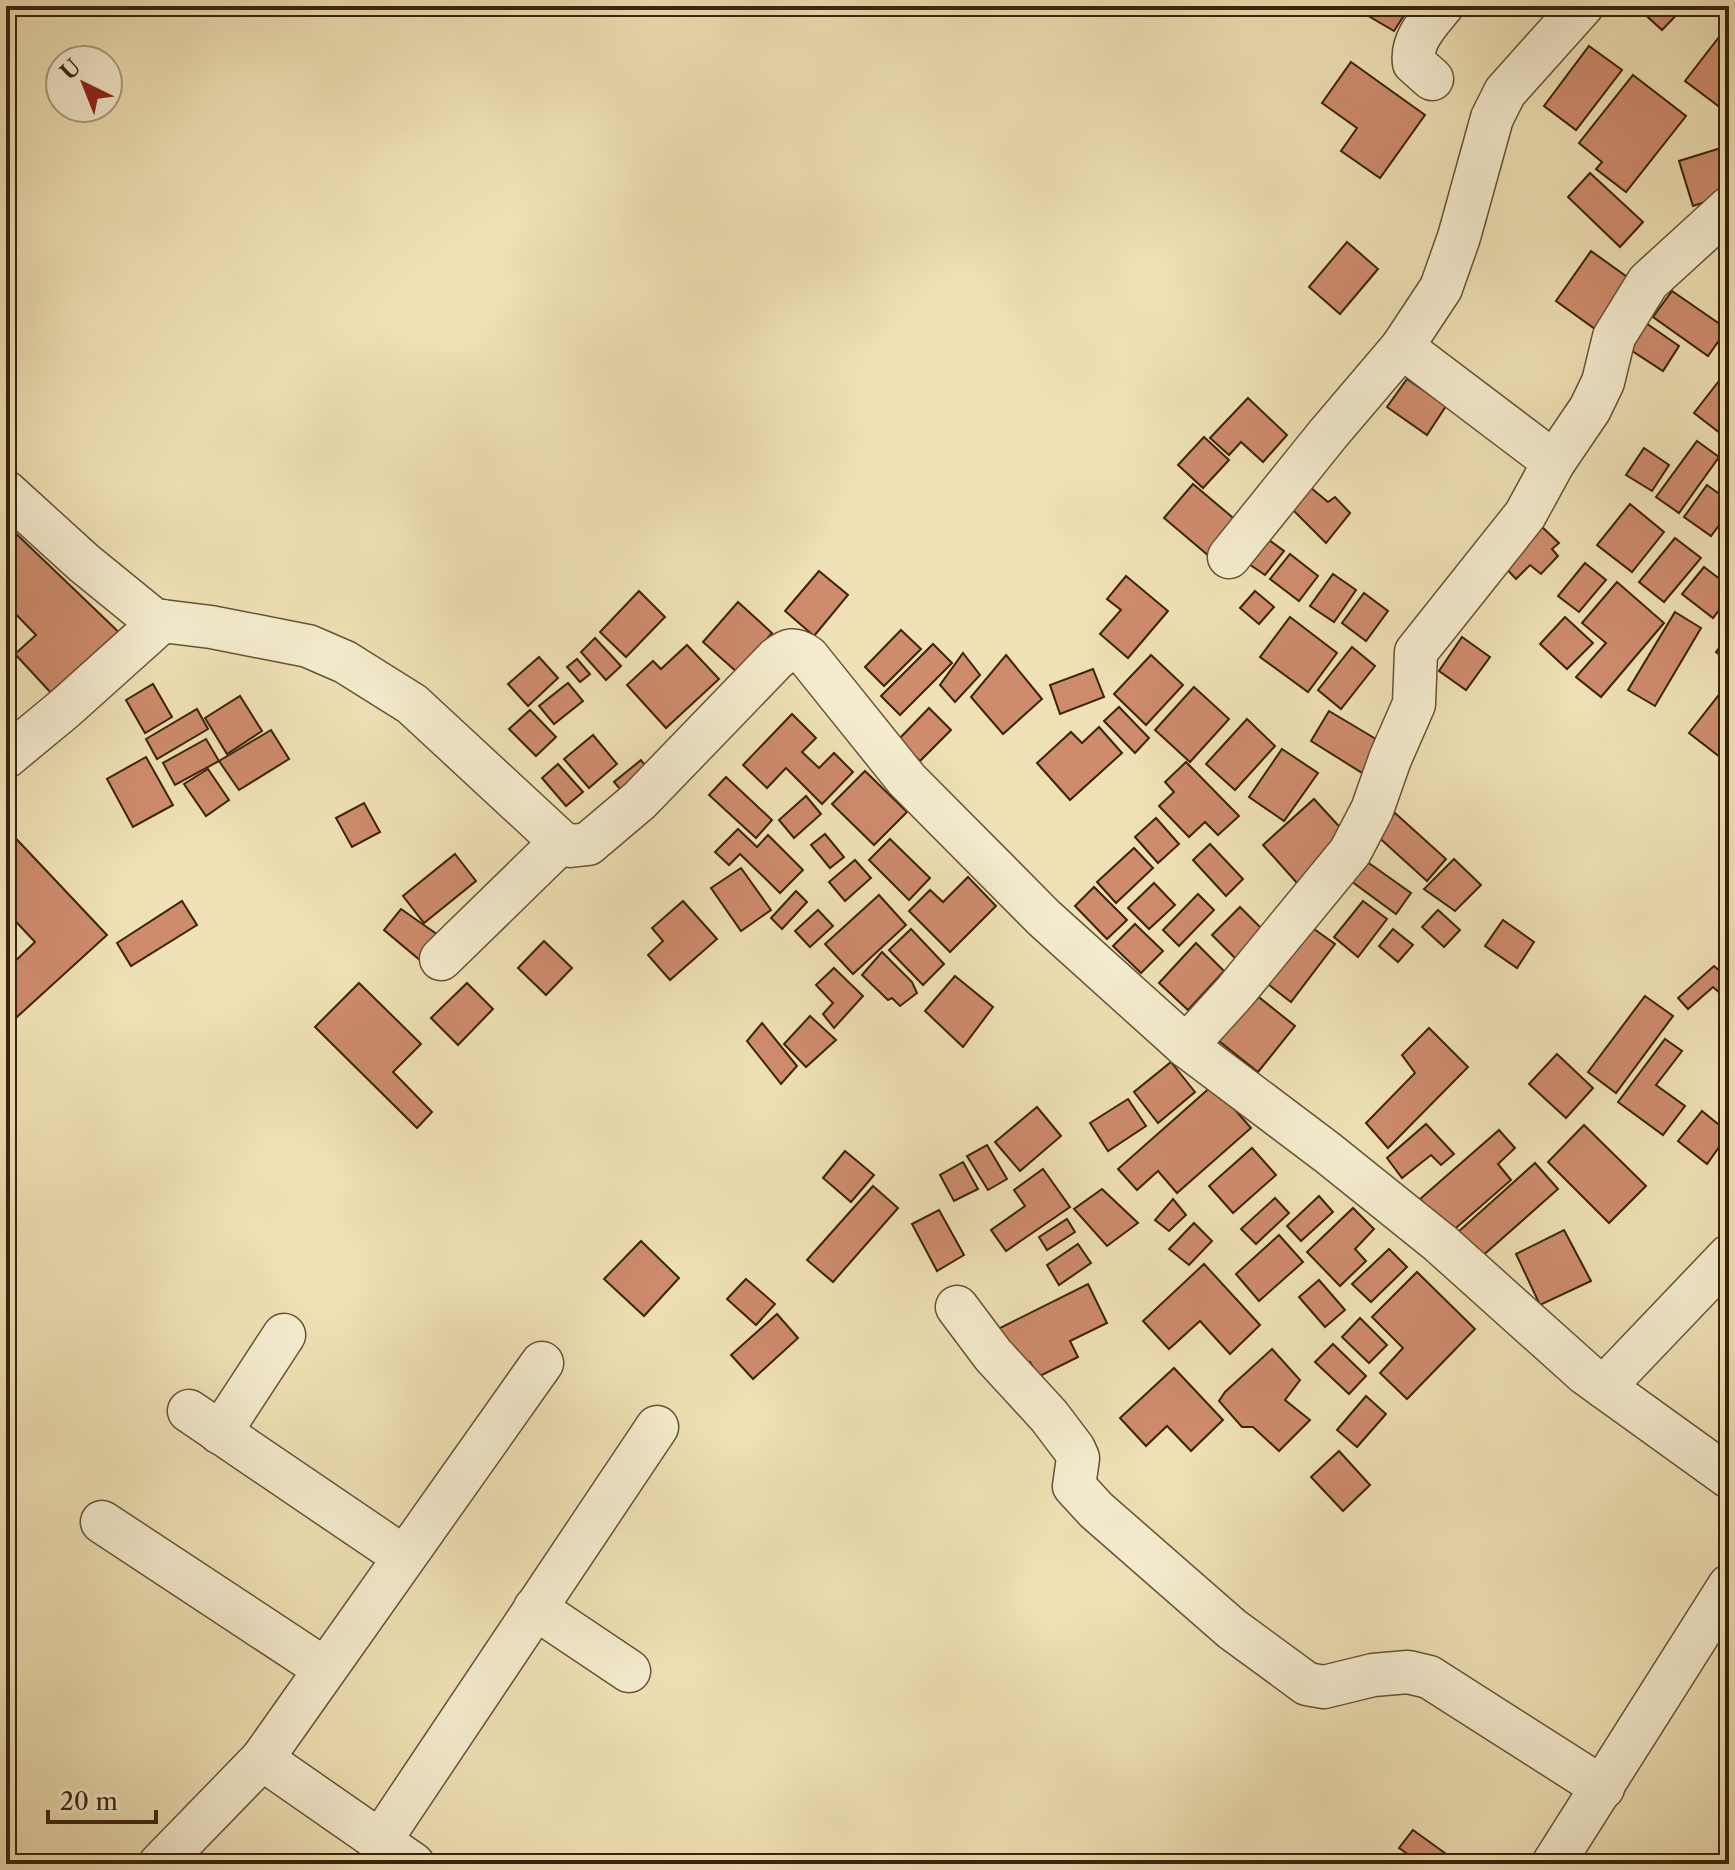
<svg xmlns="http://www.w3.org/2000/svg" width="1735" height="1870" font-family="'Libre Caslon Text',serif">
<rect width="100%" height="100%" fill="#efe1b5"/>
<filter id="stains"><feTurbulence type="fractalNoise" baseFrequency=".0025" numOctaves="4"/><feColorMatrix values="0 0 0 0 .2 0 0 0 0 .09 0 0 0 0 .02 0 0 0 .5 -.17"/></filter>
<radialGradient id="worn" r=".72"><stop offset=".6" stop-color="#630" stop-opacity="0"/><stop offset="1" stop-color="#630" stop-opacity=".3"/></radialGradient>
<g fill="#ce8c6d" stroke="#3a230b" stroke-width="2">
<polygon points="1367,6 1410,6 1394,31 1365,14"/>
<polygon points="1641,6 1685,6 1662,30 1639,9"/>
<polygon points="1726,28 1729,30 1729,114 1685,81"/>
<polygon points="1589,46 1622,70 1576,130 1544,106"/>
<polygon points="1351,62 1425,115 1380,178 1341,151 1357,128 1322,103"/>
<polygon points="1633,75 1686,116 1626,192 1596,169 1602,162 1579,143"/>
<polygon points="1724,147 1729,163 1729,194 1693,206 1679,161"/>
<polygon points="1590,173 1643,222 1620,247 1568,197"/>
<polygon points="1347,242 1378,269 1340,314 1309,287"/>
<polygon points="1591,251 1637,284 1602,334 1556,301"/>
<polygon points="1672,291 1727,329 1708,356 1653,317"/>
<polygon points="1643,321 1679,346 1663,371 1626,347"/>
<polygon points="1722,377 1729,382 1729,440 1694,413"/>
<polygon points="1407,379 1446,406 1427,435 1387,407"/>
<polygon points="1248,398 1287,435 1263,462 1241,442 1229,455 1210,438"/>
<polygon points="1204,437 1229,460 1203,488 1178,465"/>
<polygon points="1697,441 1719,457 1679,513 1656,497"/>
<polygon points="1644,448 1669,465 1652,491 1626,475"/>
<polygon points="1193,484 1238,522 1209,556 1164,518"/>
<polygon points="1707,485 1729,501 1729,512 1711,536 1684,517"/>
<polygon points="1310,487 1328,502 1335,497 1350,513 1326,543 1292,509"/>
<polygon points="1630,504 1664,532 1632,572 1597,545"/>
<polygon points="6,524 127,640 64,707 15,654 36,635 6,604"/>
<polygon points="1540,525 1559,543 1552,549 1558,556 1541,574 1530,565 1516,579 1501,563"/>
<polygon points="1265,537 1284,551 1265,575 1246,562"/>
<polygon points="1675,538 1701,558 1664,602 1639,582"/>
<polygon points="1290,554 1318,576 1299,601 1270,579"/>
<polygon points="1585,563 1606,580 1579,612 1558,596"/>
<polygon points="1704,567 1729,586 1729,597 1713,618 1682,594"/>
<polygon points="819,571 848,595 814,636 785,611"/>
<polygon points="1333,574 1356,590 1334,622 1310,606"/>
<polygon points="1126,576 1168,611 1128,658 1100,634 1121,610 1107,599"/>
<polygon points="1617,582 1664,623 1601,697 1576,677 1606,643 1582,623"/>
<polygon points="639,591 665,617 626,657 600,632"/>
<polygon points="1255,591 1274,607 1259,624 1240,608"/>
<polygon points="1364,593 1388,611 1366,641 1342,623"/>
<polygon points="738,602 772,633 738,673 703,642"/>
<polygon points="1675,612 1701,628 1655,706 1628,690"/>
<polygon points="1290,617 1337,653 1308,692 1260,657"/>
<polygon points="1565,617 1593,643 1567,669 1540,644"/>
<polygon points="901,630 921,649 884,686 865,667"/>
<polygon points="1729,635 1729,662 1716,652"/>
<polygon points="1462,637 1490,657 1466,690 1439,671"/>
<polygon points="595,638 621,666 606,680 581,652"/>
<polygon points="933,644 952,663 900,715 881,696"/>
<polygon points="687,645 719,679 666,728 627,685 653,661 661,669"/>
<polygon points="1352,647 1375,666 1341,709 1318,690"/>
<polygon points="963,653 980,675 955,702 940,685"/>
<polygon points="1006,655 1042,699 1003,734 971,697"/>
<polygon points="1151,655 1183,685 1146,725 1114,694"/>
<polygon points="539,657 558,678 528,706 508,684"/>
<polygon points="577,659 590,674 580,682 567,667"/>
<polygon points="1093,669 1104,697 1060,714 1050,685"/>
<polygon points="1729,682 1729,764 1689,733"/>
<polygon points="568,683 583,701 554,724 539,706"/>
<polygon points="153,684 172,717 145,733 126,700"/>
<polygon points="1194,687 1229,719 1190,762 1155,730"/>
<polygon points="240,696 262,731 227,754 205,718"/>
<polygon points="1119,707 1149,738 1135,753 1104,721"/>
<polygon points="929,708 951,730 920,761 898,740"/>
<polygon points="197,709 208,729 157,759 146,739"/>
<polygon points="530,710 556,737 536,756 509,729"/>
<polygon points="1329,711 1386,745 1367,776 1311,741"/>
<polygon points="792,714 816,738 802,752 819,768 834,753 853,772 822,804 786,768 767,788 743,765"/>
<polygon points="1247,719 1275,746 1235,790 1206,764"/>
<polygon points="1099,727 1122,753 1070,800 1037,763 1071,732 1082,743"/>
<polygon points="271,730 289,759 239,790 219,761"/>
<polygon points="593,735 617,764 589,788 564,759"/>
<polygon points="206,739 219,761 175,785 163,763"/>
<polygon points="1282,749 1318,773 1284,821 1249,797"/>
<polygon points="146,757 173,805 133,827 107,779"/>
<polygon points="641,760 651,773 625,795 614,782"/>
<polygon points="1186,762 1239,816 1218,835 1205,822 1189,837 1159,806 1174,792 1165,782"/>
<polygon points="558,764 583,792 566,806 542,778"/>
<polygon points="208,769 229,800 206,816 184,784"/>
<polygon points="865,771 907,812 874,845 832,804"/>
<polygon points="726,777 772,820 756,838 709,795"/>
<polygon points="806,796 821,814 794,838 779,820"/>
<polygon points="1314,799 1348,836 1297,883 1263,845"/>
<polygon points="364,803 380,832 352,847 336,818"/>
<polygon points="1395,813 1446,859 1427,881 1375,834"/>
<polygon points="1156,818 1179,844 1158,863 1135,837"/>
<polygon points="6,828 107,935 6,1027 6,970 35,942 6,911"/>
<polygon points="738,829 757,847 768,835 803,870 780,893 740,854 729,865 715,852"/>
<polygon points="825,834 844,857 830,868 811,845"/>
<polygon points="890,839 930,878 909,900 869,860"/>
<polygon points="1210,844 1243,879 1226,896 1193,860"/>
<polygon points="1134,848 1153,868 1116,903 1097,882"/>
<polygon points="455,854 476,881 424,923 403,896"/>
<polygon points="1454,859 1481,885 1455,911 1424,889"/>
<polygon points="855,860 871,878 845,901 829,882"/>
<polygon points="1366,861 1411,893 1396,914 1351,881"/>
<polygon points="741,868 771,910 741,931 711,888"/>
<polygon points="968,877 996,906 950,952 909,911 930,890 943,902"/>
<polygon points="1154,883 1175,905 1149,929 1128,908"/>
<polygon points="1094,887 1127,920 1107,939 1075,906"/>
<polygon points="796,891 807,902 782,929 771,918"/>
<polygon points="1198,894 1214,910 1179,946 1163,930"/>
<polygon points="879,895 906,925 853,974 825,944"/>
<polygon points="182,901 197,925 131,966 117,943"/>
<polygon points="683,901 717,939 670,980 648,955 663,941 652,928"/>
<polygon points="1363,901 1387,919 1358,957 1334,937"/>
<polygon points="1240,907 1268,935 1240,963 1212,935"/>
<polygon points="401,909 448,942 427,966 384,930"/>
<polygon points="818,910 833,926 810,947 795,931"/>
<polygon points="1438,910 1460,930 1444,947 1422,927"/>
<polygon points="1503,920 1534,942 1517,968 1485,946"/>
<polygon points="1135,924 1163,951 1141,973 1113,946"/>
<polygon points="1307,924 1335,944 1291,1002 1264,981"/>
<polygon points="911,929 944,964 923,985 889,950"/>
<polygon points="1393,929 1413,945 1398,962 1379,946"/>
<polygon points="544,941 572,968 546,995 518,968"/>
<polygon points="1196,943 1224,971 1188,1010 1159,983"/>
<polygon points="882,952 912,982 917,993 900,1006 892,998 888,1000 862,975"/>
<polygon points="1714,966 1729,979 1729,989 1722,995 1713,987 1688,1009 1678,998"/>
<polygon points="834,968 863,996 834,1028 823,1014 833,1003 816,985"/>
<polygon points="955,976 993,1007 963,1047 925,1011"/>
<polygon points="359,983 421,1044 393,1072 432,1112 417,1128 315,1027"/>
<polygon points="467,983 493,1009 458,1045 431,1018"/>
<polygon points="1255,994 1295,1026 1258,1072 1219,1041"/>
<polygon points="1645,996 1673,1016 1616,1093 1588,1072"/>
<polygon points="810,1016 836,1040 806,1067 784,1044"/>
<polygon points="762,1023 797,1066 781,1084 747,1041"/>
<polygon points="1429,1028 1468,1067 1388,1148 1366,1123 1415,1073 1402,1055"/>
<polygon points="1665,1039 1682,1051 1656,1085 1685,1106 1663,1135 1618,1102"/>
<polygon points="1557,1054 1593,1088 1566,1118 1529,1084"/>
<polygon points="1171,1062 1195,1092 1158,1123 1134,1092"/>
<polygon points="1213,1085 1251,1128 1177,1193 1158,1171 1137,1190 1118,1169"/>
<polygon points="1128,1099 1146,1126 1108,1151 1090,1123"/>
<polygon points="1037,1107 1061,1136 1020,1171 995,1142"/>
<polygon points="1702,1111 1729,1133 1707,1164 1678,1141"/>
<polygon points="1426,1124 1454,1154 1441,1165 1431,1155 1402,1178 1387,1158"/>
<polygon points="1584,1125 1646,1186 1609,1223 1548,1162"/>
<polygon points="1499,1130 1515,1148 1498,1164 1511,1180 1450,1233 1420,1199"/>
<polygon points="987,1145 1007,1179 988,1190 967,1156"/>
<polygon points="1252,1148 1276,1175 1233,1213 1209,1186"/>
<polygon points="845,1151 874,1175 851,1202 823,1178"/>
<polygon points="963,1162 978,1189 954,1201 940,1175"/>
<polygon points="1535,1163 1558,1189 1480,1258 1458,1232"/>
<polygon points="1043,1169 1070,1207 1006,1251 991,1230 1025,1206 1014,1190"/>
<polygon points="873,1186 898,1208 833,1282 807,1260"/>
<polygon points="1102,1189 1138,1223 1107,1246 1074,1209"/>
<polygon points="1319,1196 1333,1212 1301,1241 1287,1226"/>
<polygon points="1275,1198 1289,1213 1256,1244 1241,1229"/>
<polygon points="1173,1199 1186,1215 1169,1231 1155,1220"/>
<polygon points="1353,1208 1374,1229 1355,1249 1366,1261 1340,1286 1307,1252"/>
<polygon points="939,1210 964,1255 937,1271 912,1224"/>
<polygon points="1067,1219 1075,1232 1047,1250 1039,1237"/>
<polygon points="1194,1223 1212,1241 1189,1265 1169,1249"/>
<polygon points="1564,1230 1591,1281 1540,1305 1516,1254"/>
<polygon points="1279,1235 1303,1262 1259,1301 1236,1274"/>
<polygon points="641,1241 679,1278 644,1316 604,1279"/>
<polygon points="1078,1244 1091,1263 1059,1285 1047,1265"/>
<polygon points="1389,1249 1407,1267 1371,1302 1352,1284"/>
<polygon points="1204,1264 1260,1325 1230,1354 1200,1321 1169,1349 1143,1321"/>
<polygon points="1417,1272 1475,1329 1407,1399 1380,1373 1403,1348 1372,1317"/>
<polygon points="746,1279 775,1304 756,1325 727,1299"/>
<polygon points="1319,1280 1345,1310 1325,1327 1299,1297"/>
<polygon points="1088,1284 1107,1323 1070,1341 1078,1357 1038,1377 1030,1362 1016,1370 996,1330"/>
<polygon points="777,1314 798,1338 753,1379 731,1355"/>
<polygon points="1360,1318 1387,1345 1369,1363 1342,1337"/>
<polygon points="1333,1344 1366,1376 1349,1394 1315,1362"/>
<polygon points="1272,1349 1300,1380 1285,1400 1310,1420 1279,1451 1253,1427 1242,1427 1219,1401 1225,1392"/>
<polygon points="1174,1368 1223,1420 1191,1451 1167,1426 1146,1446 1120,1418"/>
<polygon points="1366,1396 1386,1414 1357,1447 1337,1430"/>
<polygon points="1339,1451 1370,1485 1343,1511 1311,1477"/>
<polygon points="1413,1830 1460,1864 1422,1864 1399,1848"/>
</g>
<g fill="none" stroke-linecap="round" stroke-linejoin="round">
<defs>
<g id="minor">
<path d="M1432 79 1414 63C1411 40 1428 23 1442 6"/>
<polyline points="1402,347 1554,462"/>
<path d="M6 492 84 563 154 620 211 627 308 646 345 662 412 704 561 842 570 846 588 844 640 800 776 659C788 649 795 647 808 657L907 780 1044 918 1186 1046 1328 1153 1440 1243 1586 1374 1729 1477"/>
<polyline points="1229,557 1328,434 1402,347 1441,288 1459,237 1492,118 1505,92 1582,6"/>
<polyline points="6,757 64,709 162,621"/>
<polyline points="441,959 561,842"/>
<polyline points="1186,1046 1235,992 1350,852 1372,810 1390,759 1414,704 1416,652 1525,515 1554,462 1590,409 1603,382 1614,337 1648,282 1729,208"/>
<polyline points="957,1307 993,1355 1049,1416 1074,1449 1078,1458 1074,1486 1096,1510 1232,1629 1307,1684 1324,1687 1373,1675 1408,1672 1429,1677 1603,1788"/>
<polyline points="1604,1387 1729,1256"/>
<polyline points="189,1411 404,1557"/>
<polyline points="220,1433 284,1335"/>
<polyline points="102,1522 325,1669"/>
<polyline points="535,1608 629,1671"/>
<polyline points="262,1759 413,1864"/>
<polyline points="380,1841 657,1427"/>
<polyline points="160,1864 262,1759 542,1363"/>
<polyline points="1553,1864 1729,1586"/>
</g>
</defs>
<use href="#minor" stroke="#675236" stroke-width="45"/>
<use href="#minor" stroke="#f5eccf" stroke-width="42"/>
</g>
<rect width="1735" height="1870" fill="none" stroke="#efe1b5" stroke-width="32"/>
<rect x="8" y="8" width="1719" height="1854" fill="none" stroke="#3a230b" stroke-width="4"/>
<rect x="16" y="16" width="1703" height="1838" fill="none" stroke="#3a230b" stroke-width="2"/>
<g transform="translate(84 84) rotate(317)"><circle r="38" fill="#f5eccf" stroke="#aa9c81" stroke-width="2"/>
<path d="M0-6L14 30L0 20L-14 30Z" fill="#8f2418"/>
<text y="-12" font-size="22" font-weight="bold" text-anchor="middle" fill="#3a230b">U</text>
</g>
<path d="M48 1810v12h108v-12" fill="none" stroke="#3a230b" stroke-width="4"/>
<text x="60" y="1810" font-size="24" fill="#3a230b" stroke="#f5eccf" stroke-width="6" paint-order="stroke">20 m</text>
<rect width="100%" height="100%" filter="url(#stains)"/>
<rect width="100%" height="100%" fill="url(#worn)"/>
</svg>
